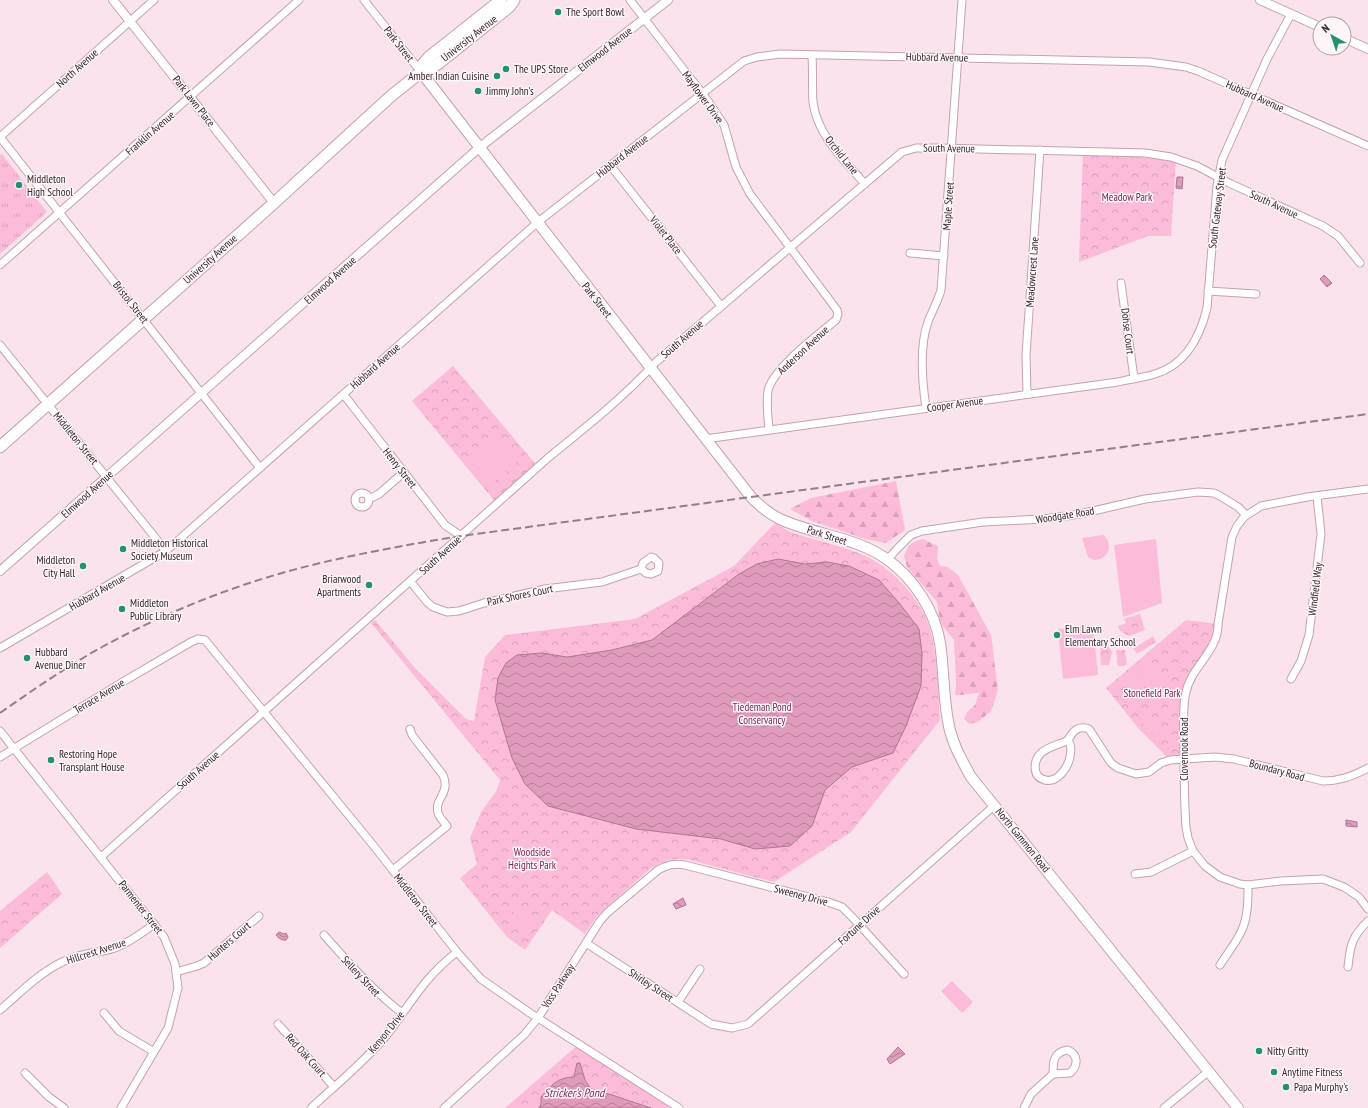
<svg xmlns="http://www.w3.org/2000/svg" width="1368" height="1108" font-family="'PT Sans Narrow',sans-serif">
<defs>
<pattern id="grass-tufts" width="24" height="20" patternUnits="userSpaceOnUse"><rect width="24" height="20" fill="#fdbbda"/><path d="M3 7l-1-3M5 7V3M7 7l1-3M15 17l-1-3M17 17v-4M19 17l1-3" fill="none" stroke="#d9a1bb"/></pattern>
<pattern id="forest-firs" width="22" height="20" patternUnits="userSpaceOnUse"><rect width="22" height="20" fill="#fdbbda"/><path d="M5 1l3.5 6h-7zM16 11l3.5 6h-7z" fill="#d9a1bb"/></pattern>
<pattern id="park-crowns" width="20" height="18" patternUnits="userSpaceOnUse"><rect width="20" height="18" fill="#fdbbda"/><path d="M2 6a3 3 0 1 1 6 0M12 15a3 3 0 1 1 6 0" fill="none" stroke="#d9a1bb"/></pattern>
<pattern id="water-waves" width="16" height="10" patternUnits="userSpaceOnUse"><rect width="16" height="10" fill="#e09bbc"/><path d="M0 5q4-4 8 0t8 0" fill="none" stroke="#b67e99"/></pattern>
</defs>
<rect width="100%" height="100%" fill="#fae3ed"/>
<polygon fill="url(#grass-tufts)" points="2,154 47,212 0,254 0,155"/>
<g fill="url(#forest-firs)">
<polygon points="896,481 905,530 886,543 865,539 812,521 790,509 811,498"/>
<path d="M923 539 938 546 937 559 940 566 948 567 958 575 991 635 998 690 991 711 978 722 970 724 964 719 967 712 975 705 979 693C971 693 964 696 955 695L956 683 954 640 941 624 939 617 937 602 907 567 904 556C909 544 911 542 923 539Z"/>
</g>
<g fill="url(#park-crowns)">
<polygon points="1083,151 1176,159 1171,236 1148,236 1079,262"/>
<polygon points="453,366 538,467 497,504 412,401"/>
<path d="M775 523C782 527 789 532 796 534 819 541 842 546 863 555 891 566 922 600 930 629 938 658 938 691 940 720L851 832 774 882 686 859H677L668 860 651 868 597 916 585 934 552 910 525 950 507 937 460 878 477 864 470 838 481 812 497 790 500 780 371 623 375 620 415 668 466 719 474 721 485 657 505 635 635 619 734 566Z"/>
<polygon points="1140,614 1145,630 1129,636 1120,631 1118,626 1126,623 1124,619"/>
<polygon points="1186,620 1218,624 1218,630 1186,692 1184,759 1170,760 1139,729 1106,688"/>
<polygon points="1153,636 1156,642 1137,654 1133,649"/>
<polygon points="1101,644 1107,645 1112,652 1109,665 1101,665 1100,653"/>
<polygon points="1116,650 1125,650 1127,664 1124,666 1118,666"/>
<polygon points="47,872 62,894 0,948 0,911"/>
<polygon points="579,1044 679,1108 505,1108"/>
</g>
<g fill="#fdbbda">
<polygon points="1106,213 1122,213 1122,227 1105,227"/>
<polygon points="494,435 517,462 493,483 487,482 468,458"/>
<path d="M1103 535C1112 542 1111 554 1100 559L1094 560 1088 557 1082 538Z"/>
<polygon points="1156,539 1162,603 1123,617 1114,545"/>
<polygon points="1093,625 1098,675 1063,679 1058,629"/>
<polygon points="1147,666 1161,683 1153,690 1139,673"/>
<polygon points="1135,676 1149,693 1141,699 1127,682"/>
<polygon points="1150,715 1163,731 1155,737 1142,722"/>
<polygon points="519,906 535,918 527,928 511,916"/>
<polygon points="952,981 973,1002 962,1013 941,991"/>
</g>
<g fill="url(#water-waves)" stroke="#ad7891">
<polygon points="1177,177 1183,177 1182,189 1176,188"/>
<polygon points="1324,275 1332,283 1327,287 1320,279"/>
<polygon points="778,559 805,564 827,562 849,566 879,580 900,604 919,629 922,654 921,686 906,726 893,753 852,767 825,790 812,826 790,846 755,849 721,839 636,829 617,824 548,806 525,784 512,758 495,700 498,678 506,663 517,655 542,653 567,657 612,650 652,640 739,574 757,564"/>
<polygon points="1346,820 1357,822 1357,827 1346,826"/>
<polygon points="683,898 686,905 676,909 673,904"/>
<path d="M279 932 284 934 286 933 288 937 286 940C283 941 278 938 276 935Z"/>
<polygon points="898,1047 905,1054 890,1064 887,1059"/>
<path d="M577 1063H580L585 1080 591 1089 612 1095 651 1108H539L541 1104V1097C551 1086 557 1077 574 1077Z"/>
</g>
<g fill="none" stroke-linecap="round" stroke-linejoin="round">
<defs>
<g id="minor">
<polyline points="364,0 421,72"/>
<path d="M630 0 708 101 724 125 736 167 750 194 837 310 838 314 836 320C818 335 772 369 768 391 766 403 768 417 769 429"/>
<path d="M812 56C813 71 812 86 813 102 817 135 844 160 865 184"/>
<polyline points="0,137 260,468"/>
<polyline points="0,137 154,0"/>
<polyline points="610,165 721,306"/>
<polyline points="910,253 944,256"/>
<polyline points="0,265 299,0"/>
<polyline points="1121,283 1134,378"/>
<polyline points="1208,291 1256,294"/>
<polyline points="0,345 166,551"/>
<polyline points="1027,394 1026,355 1040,150"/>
<polyline points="344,395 445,525 461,536"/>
<path d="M926 408C922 381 919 347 928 322 932 311 938 301 941 290L962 0"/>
<path d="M705 439 1118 382C1130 379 1143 378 1155 374 1185 365 1200 337 1207 308L1217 186 1222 160 1267 59 1291 14"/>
<path d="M1368 489 1307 497 1261 506 1244 517 1237 526 1232 537 1218 624C1219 650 1191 667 1186 692 1182 708 1184 727 1184 744 1184 772 1184 799 1186 827L1188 838 1193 851 1205 866 1220 877 1240 884 1248 885 1281 881 1323 879 1344 887 1359 897 1368 909"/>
<circle cx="362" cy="500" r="7"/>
<polyline points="369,499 379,494 403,473"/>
<polygon points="651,557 654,558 659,563 658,571 651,574 646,573 641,569 643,563"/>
<polyline points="887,560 896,550 911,535 922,531 983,522 1044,519 1080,514 1145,499 1198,492 1214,493 1220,496 1238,507 1246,515"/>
<polyline points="410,581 427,602 433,607 447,612 459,611 484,603 545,589 602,582 641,569"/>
<polyline points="0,648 166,551 538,222 744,61 757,57 780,54 1149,62 1186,67 1198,71 1368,146"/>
<polyline points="1291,679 1301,661 1309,635 1321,534 1317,496"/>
<polyline points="0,731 164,937 175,964 178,988 168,1028 121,1108"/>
<path d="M1068 740C1073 731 1078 725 1089 729L1111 763 1118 768 1136 774 1149 772 1161 763 1170 760 1215 757 1234 759 1323 781C1340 781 1353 776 1368 768"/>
<path d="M1068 740C1072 746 1071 750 1070 757 1068 767 1058 783 1045 780 1032 777 1033 761 1041 753 1049 746 1059 745 1068 740Z"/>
<polyline points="0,757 121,683 191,642 198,639 205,640 373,845 457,952 481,979 530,1013 679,1108"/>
<path d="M101 857 549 457C586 427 624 397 656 362L902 152 916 148H939L1145 153 1171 157 1197 166 1229 183 1323 226 1338 236 1360 263"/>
<path d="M393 870 447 826C444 822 439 817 438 813 434 798 451 794 443 775L412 735 410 729"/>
<polyline points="1135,874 1151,872 1193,851"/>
<path d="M324 935C349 963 372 990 402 1013"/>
<polyline points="586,943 711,1024 732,1028 748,1024 995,805"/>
<path d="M1220 965C1227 954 1235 944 1241 932 1248 918 1248 901 1248 885"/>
<path d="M1348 967C1350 946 1352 936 1368 921"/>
<polyline points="176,972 197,966 204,963 259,916"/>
<polyline points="678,1002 700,969"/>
<path d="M0 1010C21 992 43 969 69 959 83 953 98 953 112 949 127 944 141 934 154 924"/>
<polyline points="104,1013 119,1031 154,1052"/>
<polyline points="278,1024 334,1087"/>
<path d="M1068 1050C1079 1055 1078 1066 1070 1073L1053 1074C1053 1062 1053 1052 1068 1050Z"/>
<polyline points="25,1073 49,1097 64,1108"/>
<path d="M311 1108C336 1085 364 1062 386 1036 410 1005 424 977 457 952"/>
<path d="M444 1108 524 1035 538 1018 600 921 607 913 658 870C667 865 674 863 685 865L828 902 842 907 854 919 904 974"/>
<polyline points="1024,1108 1031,1094 1053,1074"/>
<polyline points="1164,1108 1209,1071"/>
</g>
<g id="tertiary">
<polyline points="113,0 274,203"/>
<polyline points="1260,0 1320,27"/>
<polyline points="1344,38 1368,49"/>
<polyline points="0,571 480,147 668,0"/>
</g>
<path id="secondary" d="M421 72 751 497C760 506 769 514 780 519 815 535 857 537 888 560 914 579 935 611 940 643 944 669 943 695 948 721 951 741 961 759 971 777L1238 1108"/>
<g id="primary">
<polyline points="421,72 423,64 429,57 501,0"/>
<polyline points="0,447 274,203 391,96 421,72 430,69 439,63 509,7 514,0"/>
</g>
</defs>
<use href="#minor" stroke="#c5a1b1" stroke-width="9"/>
<use href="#tertiary" stroke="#c5a1b1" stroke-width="10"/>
<use href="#secondary" stroke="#c5a1b1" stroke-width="12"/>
<use href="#primary" stroke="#c5a1b1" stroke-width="13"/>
<use href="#minor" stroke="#fff" stroke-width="7"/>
<use href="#tertiary" stroke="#fff" stroke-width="8"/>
<use href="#secondary" stroke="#fff" stroke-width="10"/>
<use href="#primary" stroke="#fff" stroke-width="11"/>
<path stroke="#917f87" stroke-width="2" stroke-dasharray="8 4" stroke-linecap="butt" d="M0 713C33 690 66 667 102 647 168 611 239 583 312 565 361 553 411 544 461 536L1368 414"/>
</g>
<g fill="#219172" stroke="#fdf5f8" stroke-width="1.5">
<circle cx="558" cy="12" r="4"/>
<circle cx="506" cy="69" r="4"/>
<circle cx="497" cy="76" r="4"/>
<circle cx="478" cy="91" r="4"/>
<circle cx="19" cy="185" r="4"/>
<circle cx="123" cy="549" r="4"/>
<circle cx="83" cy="566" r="4"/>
<circle cx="369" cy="585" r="4"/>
<circle cx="122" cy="609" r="4"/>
<circle cx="1057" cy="635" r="4"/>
<circle cx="27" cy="658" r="4"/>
<circle cx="51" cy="760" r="4"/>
<circle cx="1259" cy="1051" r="4"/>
<circle cx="1274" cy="1072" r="4"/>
<circle cx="1286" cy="1087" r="4"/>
</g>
<g text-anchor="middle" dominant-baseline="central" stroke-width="3" stroke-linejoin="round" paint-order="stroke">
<g font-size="11" fill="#35272e" stroke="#fdf5f8" text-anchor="start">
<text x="566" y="12">The Sport Bowl</text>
<text x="514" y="69">The UPS Store</text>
<text x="489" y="76" text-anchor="end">Amber Indian Cuisine</text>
<text x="486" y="91">Jimmy John's</text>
<text x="27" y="179">Middleton<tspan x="27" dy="13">High School</tspan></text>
<text x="131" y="543">Middleton Historical<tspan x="131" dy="13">Society Museum</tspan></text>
<text x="75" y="560" text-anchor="end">Middleton<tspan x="75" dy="13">City Hall</tspan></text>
<text x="361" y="579" text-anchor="end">Briarwood<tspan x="361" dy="13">Apartments</tspan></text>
<text x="130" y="603">Middleton<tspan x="130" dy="13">Public Library</tspan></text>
<text x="1065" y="629">Elm Lawn<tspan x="1065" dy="13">Elementary School</tspan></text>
<text x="35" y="652">Hubbard<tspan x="35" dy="13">Avenue Diner</tspan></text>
<text x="59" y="754">Restoring Hope<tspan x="59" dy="13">Transplant House</tspan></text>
<text x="1267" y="1051">Nitty Gritty</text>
<text x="1282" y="1072">Anytime Fitness</text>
<text x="1294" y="1087">Papa Murphy's</text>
</g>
<g font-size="11" fill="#35272e" stroke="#fdf5f8">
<text transform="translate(469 38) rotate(-38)">University Avenue</text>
<text transform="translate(399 44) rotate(52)">Park Street</text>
<text transform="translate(605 49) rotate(-38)">Elmwood Avenue</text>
<text transform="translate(937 57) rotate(1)">Hubbard Avenue</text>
<text transform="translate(77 68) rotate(-42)">North Avenue</text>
<text transform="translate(1255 96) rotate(24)">Hubbard Avenue</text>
<text transform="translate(703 97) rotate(54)">Mayflower Drive</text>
<text transform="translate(194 101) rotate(52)">Park Lawn Place</text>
<text transform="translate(150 133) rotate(-41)">Franklin Avenue</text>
<text transform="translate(949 148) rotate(1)">South Avenue</text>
<text transform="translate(842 155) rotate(51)">Orchid Lane</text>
<text transform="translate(622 156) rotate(-38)">Hubbard Avenue</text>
<text transform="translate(1274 204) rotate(25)">South Avenue</text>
<text transform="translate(948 206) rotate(-86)">Maple Street</text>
<text transform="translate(1217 208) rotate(-83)">South Gateway Street</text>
<text transform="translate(666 235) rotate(52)">Violet Place</text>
<text transform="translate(210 259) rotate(-42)">University Avenue</text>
<text transform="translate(1032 272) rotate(-86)">Meadowcrest Lane</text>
<text transform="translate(330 280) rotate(-42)">Elmwood Avenue</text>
<text transform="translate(597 300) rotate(52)">Park Street</text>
<text transform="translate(131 302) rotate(52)">Bristol Street</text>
<text transform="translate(1128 331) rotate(83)">Dohse Court</text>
<text transform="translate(682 339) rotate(-41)">South Avenue</text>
<text transform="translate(803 350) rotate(-43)">Anderson Avenue</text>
<text transform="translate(375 366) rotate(-42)">Hubbard Avenue</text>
<text transform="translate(955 404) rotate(-8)">Cooper Avenue</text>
<text transform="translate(76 438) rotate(51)">Middleton Street</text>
<text transform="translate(400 468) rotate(52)">Henry Street</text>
<text transform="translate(87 494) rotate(-42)">Elmwood Avenue</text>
<text transform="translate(1065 515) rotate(-9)">Woodgate Road</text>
<text transform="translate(827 535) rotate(18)">Park Street</text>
<text transform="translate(440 555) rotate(-42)">South Avenue</text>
<text transform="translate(1315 589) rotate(-83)">Windfield Way</text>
<text transform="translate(97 592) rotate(-30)">Hubbard Avenue</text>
<text transform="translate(520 595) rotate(-12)">Park Shores Court</text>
<text transform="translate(99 696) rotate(-31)">Terrace Avenue</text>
<text transform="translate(1184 749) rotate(-90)">Clovernook Road</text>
<text transform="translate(198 770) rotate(-41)">South Avenue</text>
<text transform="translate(1277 770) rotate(15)">Boundary Road</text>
<text transform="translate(1023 840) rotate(51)">North Gammon Road</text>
<text transform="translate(801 895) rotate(15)">Sweeney Drive</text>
<text transform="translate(416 900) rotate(52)">Middleton Street</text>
<text transform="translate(141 907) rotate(52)">Parmenter Street</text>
<text transform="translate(859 925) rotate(-42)">Fortune Drive</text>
<text transform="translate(229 941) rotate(-41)">Hunters Court</text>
<text transform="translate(96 951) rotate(-18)">Hillcrest Avenue</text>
<text transform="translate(361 976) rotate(47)">Sellery Street</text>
<text transform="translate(651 985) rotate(33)">Shirley Street</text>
<text transform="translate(558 986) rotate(-57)">Voss Parkway</text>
<text transform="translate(386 1032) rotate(-51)">Kenyon Drive</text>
<text transform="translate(306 1055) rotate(48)">Red Oak Court</text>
</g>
<g font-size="11" fill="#782855" stroke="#fdf5f8">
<text x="1127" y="197">Meadow Park</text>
<text x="1152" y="693">Stonefield Park</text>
<text x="762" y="707">Tiedeman Pond<tspan x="762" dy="13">Conservancy</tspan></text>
<text x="532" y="852">Woodside<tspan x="532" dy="13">Heights Park</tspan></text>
</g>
<g font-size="12" font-style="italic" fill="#853560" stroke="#fdf5f8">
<text x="574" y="1092">Stricker's Pond</text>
</g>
</g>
<g transform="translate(1332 36) rotate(320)"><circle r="19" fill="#fdf5f8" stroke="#ada3a7"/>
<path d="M0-3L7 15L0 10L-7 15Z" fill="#219172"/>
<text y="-6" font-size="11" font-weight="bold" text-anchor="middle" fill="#35272e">N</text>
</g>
</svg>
